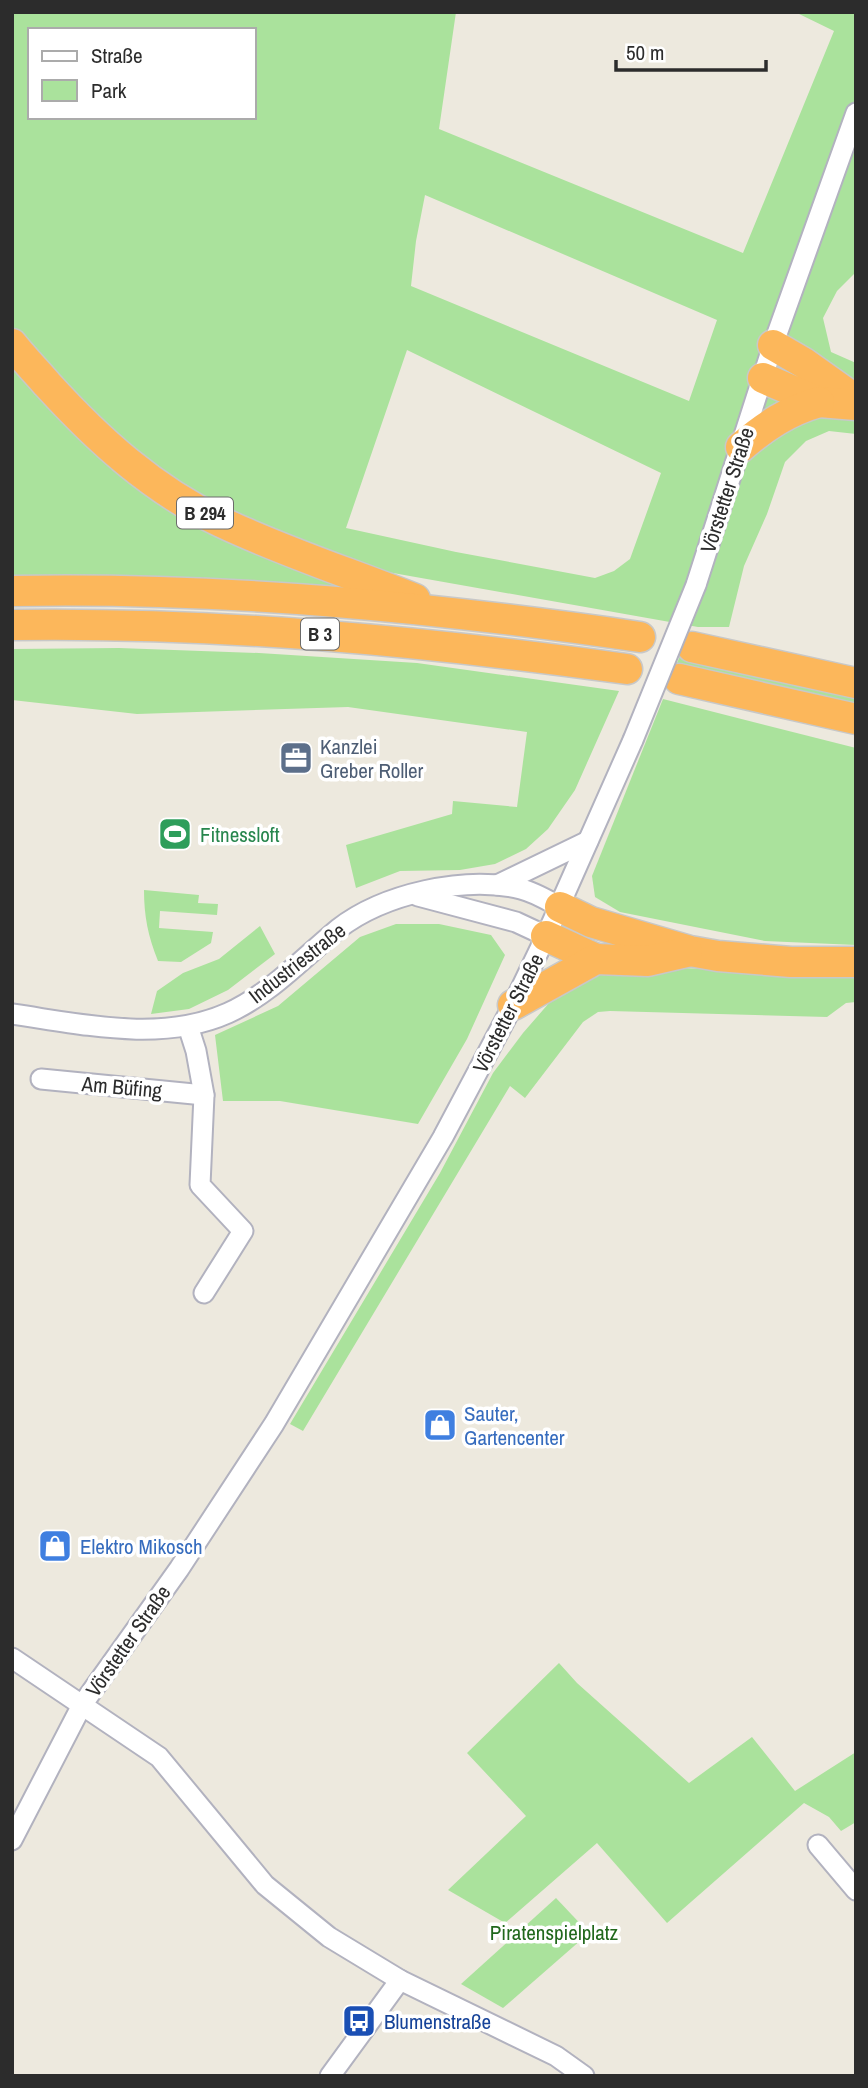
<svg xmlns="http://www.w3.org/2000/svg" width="868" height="2088" font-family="'Archivo Narrow',sans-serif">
<rect width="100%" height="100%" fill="#ede9de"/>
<g fill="#aae29c" fill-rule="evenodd">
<path d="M12 12H456L439 129 743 253 834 31 795 12H856V272L837 291 823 318 831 352 856 363V434L829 431 806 441 785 462 767 514 744 566 729 627H698L376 570 354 592 12 579ZM30 30H254V117H30ZM425 195 717 320 689 401 411 286 416 241ZM407 350 661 473 630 559 614 571 595 578 456 552 346 528Z"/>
<polygon points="119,648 259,653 417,663 619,691 575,790 548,829 526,849 495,864 460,870 400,871 356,888 346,845 452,814 453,801 517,807 527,732 348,707 137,714 12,700 12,649"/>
<polygon points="682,651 856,694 856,707 677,663"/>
<polygon points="663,699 856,748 856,945 765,941 620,912 595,897 592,876"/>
<path d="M144 890 199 895 198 903 218 904 217 915 160 911 159 928 213 932 211 943 181 962 158 961C148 936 144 916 144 890Z"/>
<polygon points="396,924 439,924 491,935 505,955 467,1039 418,1124 280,1101 223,1101 215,1035 278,1006 360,937"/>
<polygon points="260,926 275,954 228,990 189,1009 151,1014 157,991 183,973 219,959"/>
<polygon points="677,968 790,971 856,969 856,1002 846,1003 827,1017 610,1011 598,1012 583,1022 525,1098 510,1086 303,1431 290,1424 440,1173 493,1073 523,1033 556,995 577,980 607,971"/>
<polygon points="559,1663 577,1683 689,1783 752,1737 795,1791 856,1752 856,1822 841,1831 829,1817 804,1803 667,1923 597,1843 505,1923 448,1890 526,1816 467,1753"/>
<polygon points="556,1898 589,1933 503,2008 461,1984"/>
</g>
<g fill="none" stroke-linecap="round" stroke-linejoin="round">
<defs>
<g id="minor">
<polyline points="696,585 773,345 856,113"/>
<polyline points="497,885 588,841"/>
<polyline points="418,896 516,922 546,936"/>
<path d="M12 1014C82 1024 161 1043 228 1013 270 994 303 958 338 929 383 894 465 875 521 889 534 892 547 900 560 907"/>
<polyline points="188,1026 196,1051 204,1095 200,1185 243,1231 204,1293"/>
<polyline points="41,1079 204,1095"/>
<polyline points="12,1658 159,1757 265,1885 329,1937 400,1980 556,2056 584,2076"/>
<polyline points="12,1840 82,1705 179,1569 274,1424 443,1137 513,1005 546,936 633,740"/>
<polyline points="818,1845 856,1890"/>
<polyline points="330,2076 400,1980"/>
</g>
<g id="highway">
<path d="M12 344C23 358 36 371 47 384 98 440 153 490 221 522 284 552 350 573 415 599"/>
<polyline points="773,345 804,363 856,400"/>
<polyline points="763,378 819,402 856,405"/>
<path d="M741 447C765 426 788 411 819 402"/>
<path d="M12 591C223 587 432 607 640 637"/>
<path d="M12 625C219 622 423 641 627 669"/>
<polyline points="692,647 856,683"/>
<polyline points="679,679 856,719"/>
<polyline points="560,907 591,922 690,951 718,956 791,962 856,962"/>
<polyline points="546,936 596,959"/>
<polyline points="513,1005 596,959 648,961 687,952"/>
</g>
</defs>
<use href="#minor" stroke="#b2b2bf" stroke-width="23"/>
<use href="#highway" stroke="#c8c8c8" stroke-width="33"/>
<use href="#minor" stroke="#fff" stroke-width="19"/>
<use href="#highway" stroke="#fcb75b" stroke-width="30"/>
<defs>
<polyline id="minor-bridge" points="633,740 696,585"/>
</defs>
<use href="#minor-bridge" stroke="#b2b2bf" stroke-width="23" stroke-linecap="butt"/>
<use href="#minor-bridge" stroke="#fff" stroke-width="19"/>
</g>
<defs>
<symbol id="office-square" viewBox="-11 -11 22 22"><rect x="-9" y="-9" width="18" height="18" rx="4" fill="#5c6f8a" stroke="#fff"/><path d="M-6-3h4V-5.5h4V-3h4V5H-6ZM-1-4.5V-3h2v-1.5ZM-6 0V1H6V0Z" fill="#fff"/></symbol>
<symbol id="stadium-square" viewBox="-11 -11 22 22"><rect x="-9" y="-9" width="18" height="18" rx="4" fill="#2e9e5b" stroke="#fff"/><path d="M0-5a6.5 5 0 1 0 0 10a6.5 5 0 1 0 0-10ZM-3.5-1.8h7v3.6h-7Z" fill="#fff"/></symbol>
<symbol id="shop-square" viewBox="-11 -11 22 22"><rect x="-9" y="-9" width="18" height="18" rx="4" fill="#3f7fe0" stroke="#fff"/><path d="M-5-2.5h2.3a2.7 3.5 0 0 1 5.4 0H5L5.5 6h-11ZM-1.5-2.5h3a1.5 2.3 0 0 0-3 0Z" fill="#fff"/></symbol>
<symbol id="bus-square" viewBox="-11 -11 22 22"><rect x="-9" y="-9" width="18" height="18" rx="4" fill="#1a4fb4" stroke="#fff"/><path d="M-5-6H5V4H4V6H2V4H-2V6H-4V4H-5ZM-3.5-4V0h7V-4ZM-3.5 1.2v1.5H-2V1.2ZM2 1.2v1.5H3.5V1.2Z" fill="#fff"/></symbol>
</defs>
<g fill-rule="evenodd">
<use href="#office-square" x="277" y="739" width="38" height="38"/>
<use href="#stadium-square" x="156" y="815" width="38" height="38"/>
<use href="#shop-square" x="421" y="1406" width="38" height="38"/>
<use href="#shop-square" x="36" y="1527" width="38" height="38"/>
<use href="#bus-square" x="340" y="2002" width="38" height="38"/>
</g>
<g text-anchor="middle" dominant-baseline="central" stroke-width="7" stroke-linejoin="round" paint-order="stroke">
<g fill="#fff" stroke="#6b6b6b" stroke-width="2">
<rect x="177" y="497.5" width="56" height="31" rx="5"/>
<rect x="301" y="618.5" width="38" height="31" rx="5"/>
</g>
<g font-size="19" font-weight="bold" fill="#2c2c2c">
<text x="205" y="513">B 294</text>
<text x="320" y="634">B 3</text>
</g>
<g font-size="21" fill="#2c2c2c" stroke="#fff">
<text transform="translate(727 490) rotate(-72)">Vörstetter Straße</text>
<text transform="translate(297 963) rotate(-38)">Industriestraße</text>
<text transform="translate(508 1013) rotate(-63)">Vörstetter Straße</text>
<text transform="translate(122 1087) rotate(5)">Am Büfing</text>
<text transform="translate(128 1641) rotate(-55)">Vörstetter Straße</text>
</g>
<g font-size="21" fill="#4e5e75" stroke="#fff" text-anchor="start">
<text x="320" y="746">Kanzlei<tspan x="320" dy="24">Greber Roller</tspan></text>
</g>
<g font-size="21" fill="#27864d" stroke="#fff" text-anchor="start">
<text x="200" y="834">Fitnessloft</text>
</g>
<g font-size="21" fill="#366cbe" stroke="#fff" text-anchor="start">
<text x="464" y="1413">Sauter,<tspan x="464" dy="24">Gartencenter</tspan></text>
<text x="80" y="1546">Elektro Mikosch</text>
</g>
<g font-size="21" fill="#21681c" stroke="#fff">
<text x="554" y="1932">Piratenspielplatz</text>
</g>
<g font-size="21" fill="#164399" stroke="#fff" text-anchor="start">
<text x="384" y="2021">Blumenstraße</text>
</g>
</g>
<rect width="868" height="2088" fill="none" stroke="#2c2c2c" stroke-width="28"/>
<rect x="28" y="28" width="228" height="91" fill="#ffffff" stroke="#ababab" stroke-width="2"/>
<rect x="42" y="51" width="35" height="10" fill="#ffffff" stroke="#ababab" stroke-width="2"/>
<text x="91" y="63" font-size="21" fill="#2c2c2c">Straße</text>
<rect x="42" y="80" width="35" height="21" fill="#aae29c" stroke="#ababab" stroke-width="2"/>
<text x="91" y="98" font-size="21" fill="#2c2c2c">Park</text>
<path d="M616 60v10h150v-10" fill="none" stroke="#2c2c2c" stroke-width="3.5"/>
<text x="626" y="60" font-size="21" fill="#2c2c2c" stroke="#ffffff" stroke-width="5" paint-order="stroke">50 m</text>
</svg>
